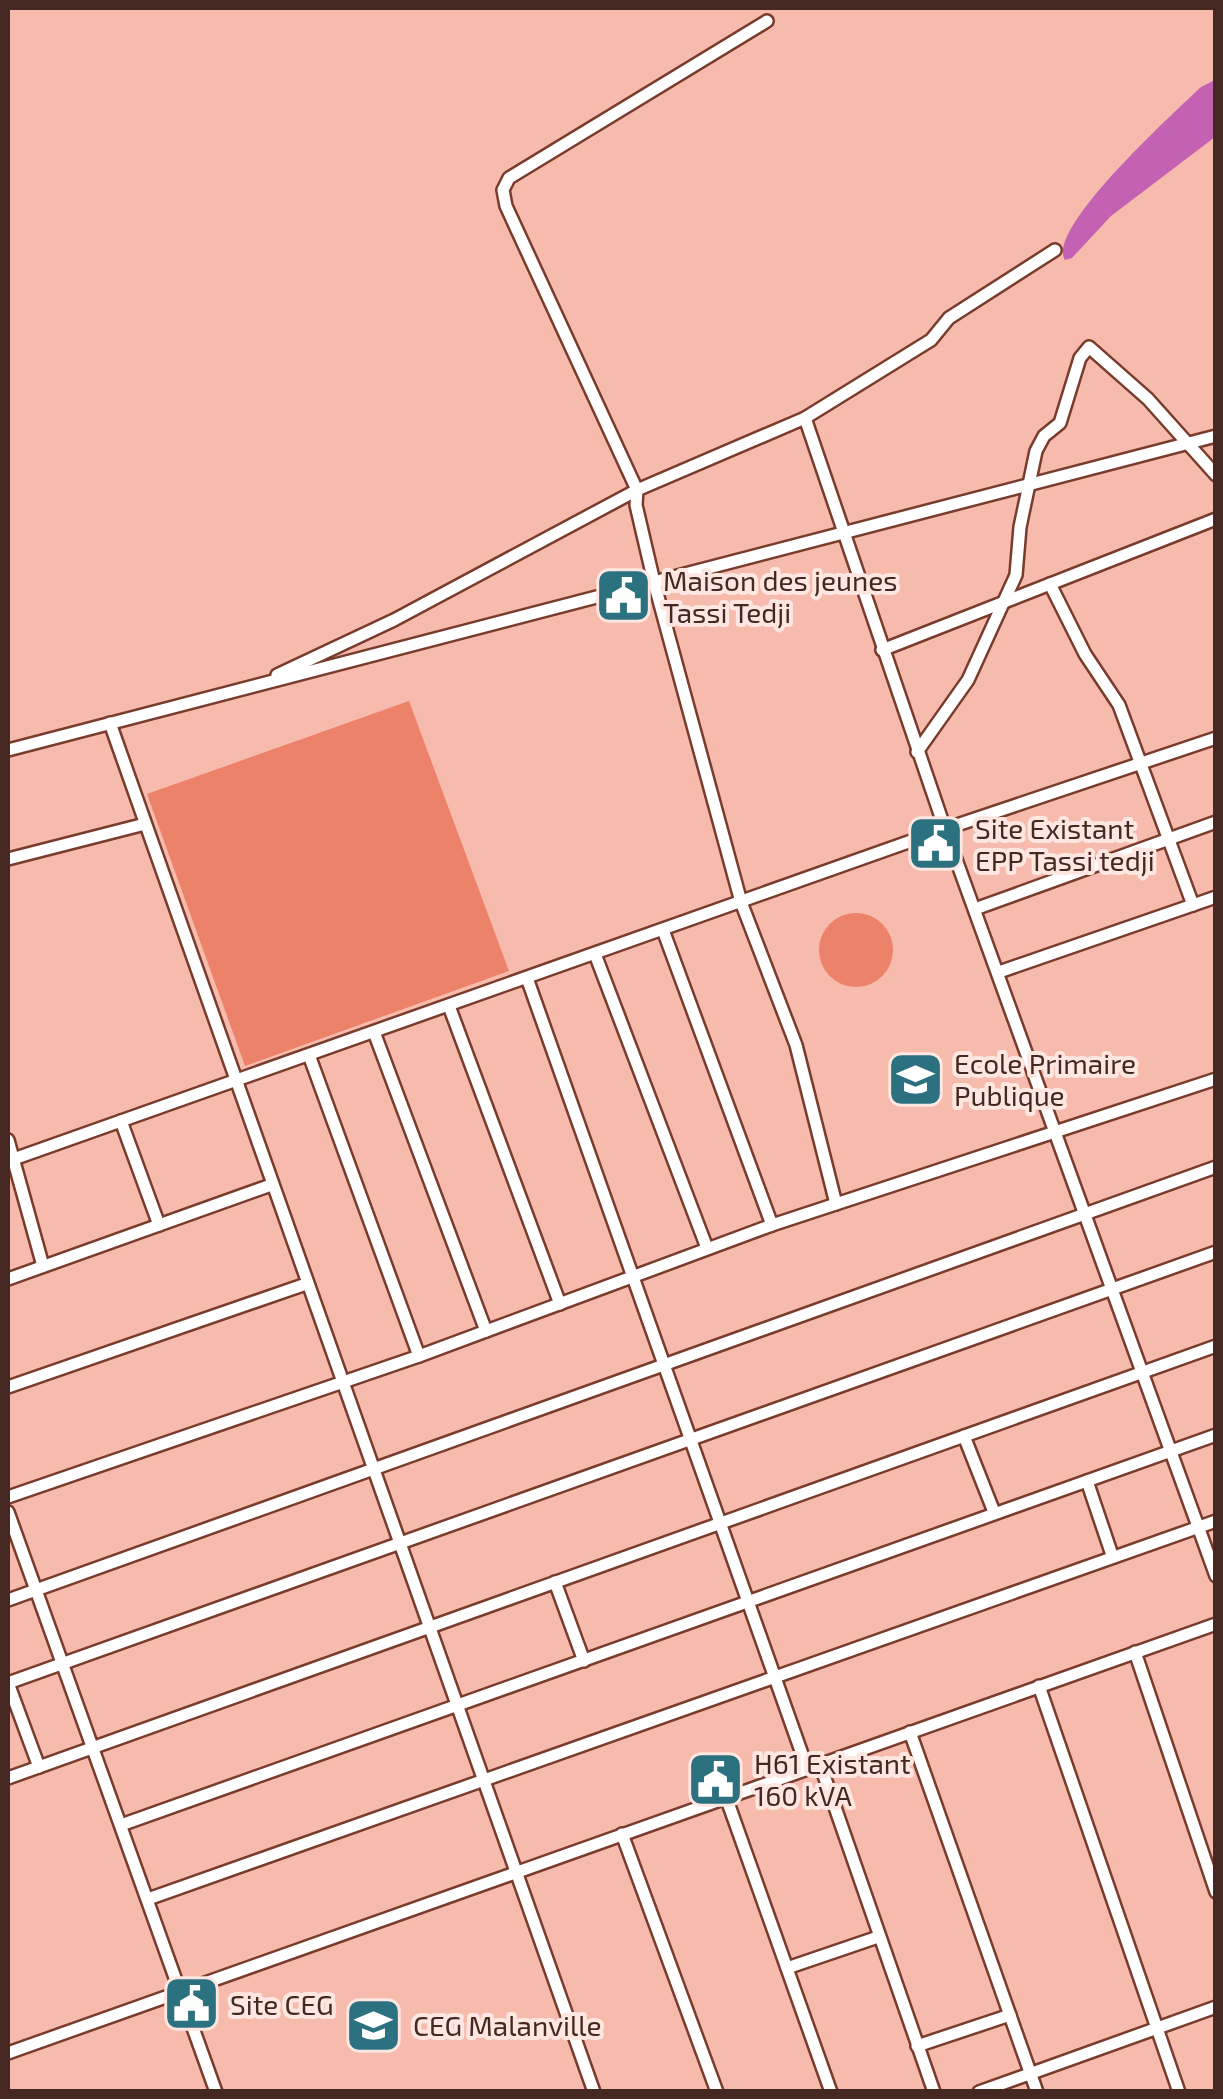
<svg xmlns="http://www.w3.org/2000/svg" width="1223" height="2099" font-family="'Exo 2',sans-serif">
<rect width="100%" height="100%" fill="#f7bbad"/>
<g fill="#ed826a">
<polygon points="409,701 509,971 245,1066 147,794"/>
<circle cx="856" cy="950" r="37"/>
</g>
<path fill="#c461b3" d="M1215 80V137L1111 216 1072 258 1065 260C1045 229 1176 111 1201 87Z"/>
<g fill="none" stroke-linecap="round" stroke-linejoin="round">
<defs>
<g id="minor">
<polyline points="767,21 509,178 503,190 506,206 637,490 636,505 654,582 741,902 796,1045 836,1204"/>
<polyline points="805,418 945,829 1216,1576"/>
<polyline points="1050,584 1085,654 1119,705 1193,905"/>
<polyline points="882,650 1216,519"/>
<polyline points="277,675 394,620 637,490 805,418 931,340 949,318 1055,250"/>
<polyline points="110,723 594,2092"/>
<polyline points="8,750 1216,436"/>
<polyline points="917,752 968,680 1016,575 1020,527 1036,451 1044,436 1060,423 1080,358 1089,347 1148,399 1216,475"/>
<polyline points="8,859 145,824"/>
<polyline points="975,909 1216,822"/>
<polyline points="663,930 772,1225"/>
<polyline points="595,954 707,1248"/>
<polyline points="999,972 1216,897"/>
<polyline points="527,978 807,1768"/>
<polyline points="449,1006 560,1304"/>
<polyline points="374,1032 486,1331"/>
<polyline points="309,1055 419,1356"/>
<polyline points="121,1121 159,1225"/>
<polyline points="8,1140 43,1266"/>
<polyline points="8,1161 945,829 1216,738"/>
<polyline points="8,1279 271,1185"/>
<polyline points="8,1387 306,1284"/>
<polyline points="964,1436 994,1512"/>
<polyline points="1087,1481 1112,1555"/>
<polyline points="8,1497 419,1356 772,1225 1216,1079"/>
<polyline points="8,1512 216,2092"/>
<polyline points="555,1582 584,1661"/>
<polyline points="8,1600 1216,1167"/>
<polyline points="1135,1652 1216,1892"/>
<polyline points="1039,1686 1179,2092"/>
<polyline points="910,1732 1037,2092"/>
<polyline points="820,1764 934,2092"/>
<polyline points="39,1767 8,1683 1216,1252"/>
<polyline points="8,1778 1216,1346"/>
<polyline points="726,1797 831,2092"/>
<polyline points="121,1825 1216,1435"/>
<polyline points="622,1834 717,2092"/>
<polyline points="148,1899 1216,1521"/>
<polyline points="787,1968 878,1937"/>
<polyline points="917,2046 1010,2015"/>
<polyline points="8,2053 1216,1624"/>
<polyline points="979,2092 1216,2007"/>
</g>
</defs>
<use href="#minor" stroke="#793b2c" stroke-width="16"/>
<use href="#minor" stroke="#fff" stroke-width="11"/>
</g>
<defs>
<symbol id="civic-square" viewBox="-11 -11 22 22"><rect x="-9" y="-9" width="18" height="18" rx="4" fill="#2c7180" stroke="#fee6e1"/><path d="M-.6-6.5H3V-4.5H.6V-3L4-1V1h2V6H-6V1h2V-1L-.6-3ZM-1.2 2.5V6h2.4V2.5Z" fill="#fff"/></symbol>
<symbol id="school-square" viewBox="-11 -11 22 22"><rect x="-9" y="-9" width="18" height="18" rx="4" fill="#2c7180" stroke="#fee6e1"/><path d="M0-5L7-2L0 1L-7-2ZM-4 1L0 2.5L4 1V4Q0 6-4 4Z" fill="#fff"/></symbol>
</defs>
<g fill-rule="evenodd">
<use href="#civic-square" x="592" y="564" width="63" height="63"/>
<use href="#civic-square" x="904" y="812" width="63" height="63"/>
<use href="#school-square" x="884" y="1048" width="63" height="63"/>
<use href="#civic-square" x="684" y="1748" width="63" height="63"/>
<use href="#civic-square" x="160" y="1972" width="63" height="63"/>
<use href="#school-square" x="342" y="1994" width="63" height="63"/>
</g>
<g text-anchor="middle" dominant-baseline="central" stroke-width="8" stroke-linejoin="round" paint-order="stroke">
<g font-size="28" fill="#452821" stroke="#fee6e1" text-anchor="start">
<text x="663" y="580">Maison des jeunes<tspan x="663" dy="32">Tassi Tedji</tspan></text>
<text x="975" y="828">Site Existant<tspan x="975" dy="32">EPP Tassi tedji</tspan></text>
<text x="954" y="1063">Ecole Primaire<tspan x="954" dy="32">Publique</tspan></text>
<text x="754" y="1763">H61 Existant<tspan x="754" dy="32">160 kVA</tspan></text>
<text x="230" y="2004">Site CEG</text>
<text x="413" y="2025">CEG Malanville</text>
</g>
</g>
<rect width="1223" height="2099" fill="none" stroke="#452821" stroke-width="20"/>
</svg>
